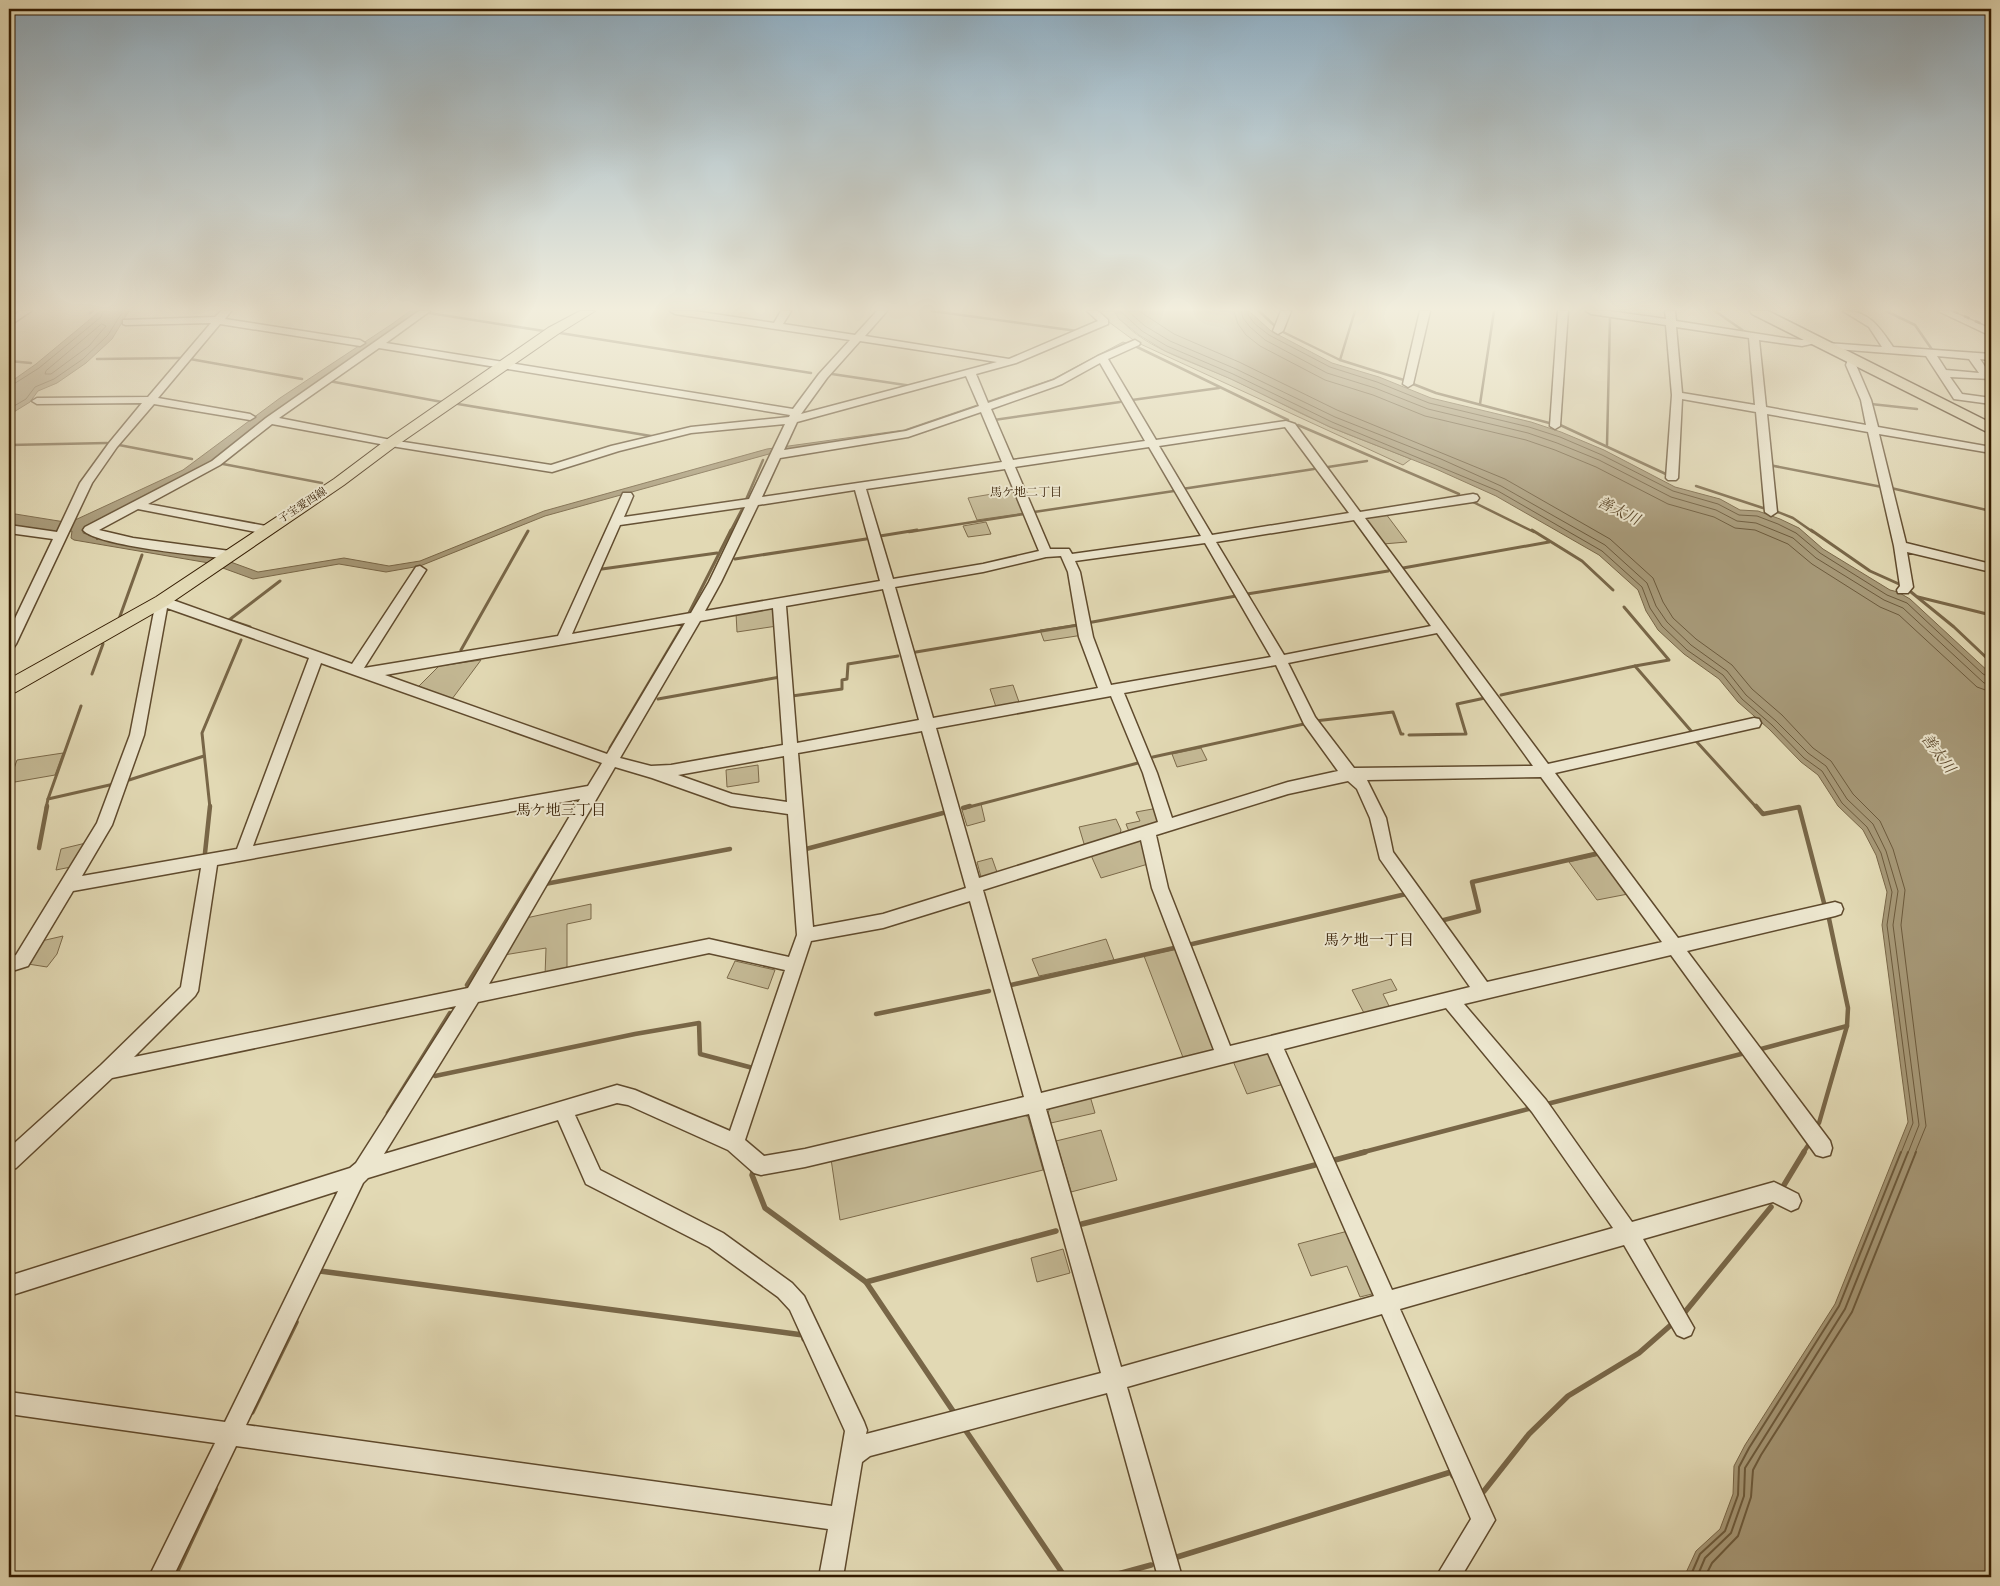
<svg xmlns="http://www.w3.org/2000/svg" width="2000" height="1586" font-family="Vollkorn,'Noto Serif JP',serif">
<rect width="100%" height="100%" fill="#e2d9b4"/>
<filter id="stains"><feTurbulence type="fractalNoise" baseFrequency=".004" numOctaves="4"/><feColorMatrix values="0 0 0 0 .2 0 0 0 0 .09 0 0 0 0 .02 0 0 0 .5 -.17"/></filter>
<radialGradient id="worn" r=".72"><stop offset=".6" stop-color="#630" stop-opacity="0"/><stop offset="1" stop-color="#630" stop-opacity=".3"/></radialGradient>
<g fill="#c4b995" stroke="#7c6a4a">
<path d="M1094 311H1114C1137 347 1194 362 1231 379 1264 394 1296 412 1330 427 1356 438 1384 448 1411 459L1403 465 1136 342Z"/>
<polygon points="1016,490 1025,513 977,520 968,498"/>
<polygon points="1386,514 1407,542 1383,544 1366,520 1369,517"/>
<polygon points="986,522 991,534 968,537 963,526"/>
<polygon points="771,607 775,610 777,626 737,632 736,613"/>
<polygon points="1080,624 1083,635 1044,641 1040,630"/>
<polygon points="481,660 452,699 418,687 439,666"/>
<polygon points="1013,685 1019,702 996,707 990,689"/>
<polygon points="1201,748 1207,760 1177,767 1172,754"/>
<polygon points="63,753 55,775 9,783 17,760"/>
<polygon points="758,765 759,782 727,787 726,770"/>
<polygon points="981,804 985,821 967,826 962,810"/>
<polygon points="1158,808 1162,822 1130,834 1126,824 1140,821 1136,812"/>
<polygon points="1116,819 1121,830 1119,837 1085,847 1079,827"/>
<polygon points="1143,839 1148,864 1101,878 1090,853"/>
<polygon points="90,842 76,866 56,870 61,849"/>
<polygon points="1600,855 1628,894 1597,900 1569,862"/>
<polygon points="992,858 998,875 986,879 981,877 977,862"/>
<polygon points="591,904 591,919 567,924 567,972 545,976 546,948 504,955 526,918"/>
<polygon points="63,936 57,954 47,967 28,964 37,942"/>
<polygon points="1106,939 1114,960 1039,976 1032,959"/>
<polygon points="1177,949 1215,1044 1210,1054 1184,1060 1144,956"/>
<polygon points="735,961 775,970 768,989 727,978"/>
<polygon points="1391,979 1397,990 1383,994 1390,1008 1365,1015 1352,990"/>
<polygon points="1265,1052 1271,1055 1284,1084 1247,1094 1233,1061"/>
<polygon points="1090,1096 1095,1113 1051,1123 1048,1112 1052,1105"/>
<polygon points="1021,1113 1028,1117 1043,1170 840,1220 831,1159"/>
<polygon points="1101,1130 1117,1180 1071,1192 1056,1141"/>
<polygon points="1348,1231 1374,1289 1372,1294 1360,1297 1347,1266 1311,1276 1298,1244"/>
<polygon points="1063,1249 1070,1273 1037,1282 1031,1258"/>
</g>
<g fill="#a69877" stroke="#786647">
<polygon points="100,311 129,311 112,339 86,363 57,383 38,391 30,402 9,415 9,383 36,364"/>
<polygon points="410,311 421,311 299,394 214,461 183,479 84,528 83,533 98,538 96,539 97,540 99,538 217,557 258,572 344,558 389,566 420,561 544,511 767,449 904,430 1053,379 1123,342 1126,343 1055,381 906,433 769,454 545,516 420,566 386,572 339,564 253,579 209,563 74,540 71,538 72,531 56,533 9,527 9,513 65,522 75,520 183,470 280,398 392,324"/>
<polygon points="1114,311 1249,311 1271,331 1332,363 1379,377 1431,398 1531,422 1561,432 1604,450 1675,487 1720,499 1740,510 1758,511 1780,519 1799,528 1823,549 1890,590 1898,592 1910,599 1991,674 1991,1577 1684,1577 1696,1551 1720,1529 1733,1494 1734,1466 1745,1445 1835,1304 1908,1122 1882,925 1887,892 1876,855 1863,830 1838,806 1818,775 1801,762 1769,729 1738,702 1719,679 1684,654 1658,630 1646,611 1638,590 1599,555 1496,496 1436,469 1330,427 1231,379 1165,351 1139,335 1119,319"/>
</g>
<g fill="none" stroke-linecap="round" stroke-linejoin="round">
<g stroke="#6c5a3c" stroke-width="1">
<polyline points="1120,311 1142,331 1167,346 1233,374 1332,422 1498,491 1602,551 1642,587 1650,608 1662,626 1687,650 1723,675 1742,699 1772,725 1804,758 1822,771 1842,803 1867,827 1881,853 1892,892 1887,925 1913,1123 1901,1153"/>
<polyline points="1128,311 1145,326 1170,341 1236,369 1335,417 1441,459 1501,486 1605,545 1647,583 1656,606 1667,622 1691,645 1727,671 1746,695 1776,721 1808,753 1826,766 1847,799 1873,824 1886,851 1898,891 1893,925 1919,1125 1908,1153"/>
<polyline points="1139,311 1174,334 1239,362 1337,410 1505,479 1610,539 1653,578 1663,602 1673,618 1696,639 1732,665 1752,689 1782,715 1813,748 1831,761 1853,794 1880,821 1893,849 1905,890 1901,925 1926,1126 1915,1153"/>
<polyline points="1234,311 1238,324 1246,335 1260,346 1325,380 1373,395 1425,416 1526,440 1555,450 1596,467 1668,504 1714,517 1735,528 1755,530 1788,544 1812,564 1880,607 1899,615 1977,687 1991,692"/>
<polyline points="1241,311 1243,318 1250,327 1265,340 1327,373 1375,388 1428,409 1528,433 1557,443 1599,460 1671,497 1716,510 1737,521 1756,523 1793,538 1816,558 1884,600 1903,608 1984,683 1991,684"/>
<polyline points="1248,311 1248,315 1255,324 1269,335 1330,367 1377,382 1429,403 1529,427 1560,437 1602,455 1673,491 1718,504 1739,515 1757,516 1778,524 1796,533 1820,553 1887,595 1907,603 1983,674 1991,678"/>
<polygon points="102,324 106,326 89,346 51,374 45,374 46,371"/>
<polyline points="9,387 39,368 101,317 103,311"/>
<polyline points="9,409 26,399 35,387 54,379 83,359 108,335 123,311"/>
</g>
<g stroke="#6c5a3c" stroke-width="2">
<polyline points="1690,1577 1700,1554 1725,1531 1738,1495 1739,1467 1749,1448 1839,1306 1901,1152"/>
<polyline points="1697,1577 1705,1558 1731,1533 1744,1496 1745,1468 1845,1309 1908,1152"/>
<polyline points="1705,1577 1712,1563 1738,1536 1751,1497 1753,1470 1761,1455 1852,1312 1916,1152"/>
</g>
<g stroke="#786647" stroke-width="2.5">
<polyline points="932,311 1077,331"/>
<polyline points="1259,311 1277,328"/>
<polyline points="1715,311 1748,334"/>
<polyline points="1886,311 1915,325 1933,351"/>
<polyline points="90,313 93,311"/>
<polyline points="429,313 544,331"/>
<polyline points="1283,332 1340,360 1407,381"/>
<polyline points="560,333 811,373"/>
<polyline points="1135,346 1288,420"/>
<polyline points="97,359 180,358"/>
<polyline points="190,359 302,379"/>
<polyline points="1340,360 1355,311"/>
<polyline points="9,361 31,363"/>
<polyline points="832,374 912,386"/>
<polyline points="329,381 442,402"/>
<polyline points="1413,384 1436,393 1553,424"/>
<polyline points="1132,400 1219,388"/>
<polyline points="458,404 651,436"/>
<polyline points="1480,404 1494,311"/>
<polyline points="1871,404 1917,409"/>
<polyline points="994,420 1120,402"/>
<polyline points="1558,424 1668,475"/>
<polyline points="1298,425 1459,494"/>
<polyline points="9,445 107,443"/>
<polyline points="119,445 192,459"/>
<polyline points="1607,445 1610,316"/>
<polyline points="223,464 322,483"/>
<polyline points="1769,465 1882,487"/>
<polyline points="1328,467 1367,461"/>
<polyline points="1696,486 1763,508"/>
<polyline points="1891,488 1991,511"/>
<polyline points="1182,489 1314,469"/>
<polyline points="1471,501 1534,532"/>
<polyline points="745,502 763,460"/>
<polyline points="1773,510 1793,518 1813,532"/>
<polyline points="1034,512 1174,491"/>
<polyline points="730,532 742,509"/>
<polyline points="909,532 1024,514"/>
</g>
<g stroke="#786647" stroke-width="3">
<polyline points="1532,530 1582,561 1613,590"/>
<polyline points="1811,530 1870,571 1899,584"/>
<polyline points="880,536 917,530"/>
<polyline points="735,559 866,539"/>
<polyline points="1403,568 1549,542"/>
<polyline points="602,569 717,553"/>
<polyline points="1911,592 1954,627 1991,662"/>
<polyline points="1247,594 1388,571"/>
<polyline points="1918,597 1991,615"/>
<polyline points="1624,607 1669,660 1635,666 1692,732"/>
<polyline points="689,613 731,530"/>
<polyline points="119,619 142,555"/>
<polyline points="1087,623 1236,596"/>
<polyline points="250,627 229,620 280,581"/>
<polyline points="461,650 528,531"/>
<polyline points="916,652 1078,625"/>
<polyline points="92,674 103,644"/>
<polyline points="1501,695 1635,666"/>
<polyline points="792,696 842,689 842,680 847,679 848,664 898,656"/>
<polyline points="658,699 780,677"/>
<polyline points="1315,721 1393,712 1401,734 1403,734"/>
<polyline points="1409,735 1466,734 1457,704 1485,698"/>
<polyline points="1696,741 1757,808"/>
<polyline points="610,748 683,625"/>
<polyline points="1153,757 1304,724"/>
<polyline points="129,780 204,756"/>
<polyline points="48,799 81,706"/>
<polyline points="46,808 48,799 114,784"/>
<polyline points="210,808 202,733 241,640"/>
<polyline points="965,808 1138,763"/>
<polyline points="1796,808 1799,808"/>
</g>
<g stroke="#786647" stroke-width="4.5">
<polyline points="1756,806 1763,814 1799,807 1824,903"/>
<polyline points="963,808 970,806"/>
<polyline points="39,848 47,806"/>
<polyline points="806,849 943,813"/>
<polyline points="205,853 210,806"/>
<polyline points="545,884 730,849"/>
<polyline points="1439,919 1440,921 1479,911 1472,882 1599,853"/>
<polyline points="1188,945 1406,894"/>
<polyline points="467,985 555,842"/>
<polyline points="1011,985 1174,948"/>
<polyline points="876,1014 989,991"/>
<polyline points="1761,1049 1847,1026"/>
<polyline points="435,1076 635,1034 699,1023 700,1054 753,1068 752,1070"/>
<polyline points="1547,1104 1745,1053"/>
<polyline points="388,1113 450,1013"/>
<polyline points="1819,1123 1847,1026 1848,1008 1828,914"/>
<polyline points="1360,1153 1532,1108"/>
<polyline points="1803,1153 1809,1144"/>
</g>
<g stroke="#786647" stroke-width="5.5">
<polyline points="1331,1161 1365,1152"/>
<polyline points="754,1169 752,1175 765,1208 866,1282 953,1411"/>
<polyline points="1784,1185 1804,1152"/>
<polyline points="1082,1224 1315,1165"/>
<polyline points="320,1271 803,1335 804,1339"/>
<polyline points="866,1282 1056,1231"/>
<polyline points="1685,1312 1771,1207"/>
<polyline points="252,1412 296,1322"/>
<polyline points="964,1428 1065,1577"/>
<polyline points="1484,1491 1529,1434 1568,1396 1639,1353 1672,1324"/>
<polyline points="1177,1557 1451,1472 1453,1476"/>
<polyline points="174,1577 215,1489"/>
<polyline points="1107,1577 1151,1565"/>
</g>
<defs>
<g id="minor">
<polygon points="20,311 31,311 9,326 9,319"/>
<polygon points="221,311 231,311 225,319 360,340 365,343 360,346 220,324 158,398 250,414 255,417 250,420 154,404 117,447 92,483 16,644 14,647 9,649 9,631 53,539 9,533 9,525 57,532 80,483 109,443 142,403 37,404 32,401 37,398 148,397 211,323 126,325 123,324 123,320 215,317"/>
<path d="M419 311H430L386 343 793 409 819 374 850 340 675 314 670 311H694L774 323 781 311H791L783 324 855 335 877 311H887L865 336 1009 359 1098 321 1087 311H1098L1108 320V324L1016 363 976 374 988 403 1054 380 1098 356 1135 340 1140 343 1139 345 1108 359 1156 440 1286 421 1295 424 1360 512 1473 494 1477 495 1479 498 1477 501 1473 502 1365 518 1548 764 1754 718 1759 719 1761 723 1759 727 1754 728 1555 773 1678 938 1835 902 1841 904 1843 909 1841 914 1835 916 1687 951 1830 1141 1832 1148 1830 1155 1823 1157 1816 1155 1671 955 1464 1004 1546 1100 1632 1222 1774 1182 1798 1194 1801 1201 1798 1208 1791 1211 1773 1202 1643 1239 1694 1328 1691 1335 1684 1338 1677 1335 1624 1245 1400 1309 1495 1520 1461 1577H1436L1471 1519 1382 1314 1127 1387 1182 1577H1158L1107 1393 870 1456 862 1462 843 1577H819L828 1529 236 1446 173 1577H149L215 1443 9 1414V1392L225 1422 338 1191 9 1296V1276L350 1168 356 1163 456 1006 112 1078 16 1168 9 1170V1148L101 1065 181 987 201 868 73 891 28 966 9 972V958L16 955 97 823 130 735 156 601 157 598H167L352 664 416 567 420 566 426 570 364 668 558 636 623 493H631L633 496 624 517 749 499 785 424 691 433 619 451 552 472 391 446 272 424 220 465 148 504 266 526 270 527 272 530 270 533 266 534 138 509 99 530 133 538 230 551 234 552 236 555 234 558 230 559C205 556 96 546 83 530L85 527 212 461 266 418ZM860 341 997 362 801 414 827 378ZM379 348 790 415 789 417 691 427 611 446 551 465 391 440 279 418ZM1100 363 1145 441 1013 460 991 409 1062 384ZM966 376 979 406 906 431 784 450 797 422ZM981 412 1002 462 762 497 780 458 908 437ZM1285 427 1349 513 1212 535 1159 446ZM1149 447 1201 536 1072 554 1069 549H1050L1015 467ZM1005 469 1039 551 983 564 893 579 866 489ZM855 490 880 581 705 611 721 582 758 505ZM745 507 709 582 691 613 572 634 620 525ZM1354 520 1431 626 1284 655 1216 542ZM1205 543 1271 657 1111 685 1093 637 1080 572 1075 561ZM1061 556 1068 572 1079 637 1098 688 933 718 895 587 983 572 1046 557ZM883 589 919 720 797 743 786 606ZM167 608 309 658 237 849 82 876 112 825 144 735ZM773 608 783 745 671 765 651 766 620 758 700 621ZM685 623 607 754 385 675ZM1437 633 1533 766 1354 768 1315 717 1288 663ZM321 663 602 763 588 786 253 846ZM1276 665 1304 724 1338 771 1288 782 1172 818 1157 773 1124 693ZM1111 696 1143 773 1158 822 979 878 936 728ZM922 731 966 888 883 914 813 927 798 753ZM784 756 787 802 732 794 678 775ZM615 767 652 778 731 806 788 814 797 935 789 957 709 939 489 984ZM1541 777 1662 942 1487 982 1393 852 1386 818 1367 780ZM1348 781 1357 789 1370 818 1380 859 1470 987 1230 1046 1168 888 1156 835 1288 794ZM580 799 468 988 134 1057 195 996 198 991 217 865ZM1141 840 1152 888 1214 1050 1041 1093 983 890ZM970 901 1024 1097 805 1149 764 1156 745 1140 811 941 883 928ZM709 953 785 970 730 1131 635 1090 617 1085 384 1154 478 1002ZM1446 1008 1532 1112 1613 1228 1392 1290 1284 1049ZM1268 1053 1374 1296 1121 1367 1046 1109ZM617 1103 628 1105 728 1150 754 1173 761 1175 805 1167 1029 1114 1101 1373 866 1434 867 1430 864 1422 804 1296 792 1283 723 1233 600 1170 575 1115ZM558 1120 586 1184 709 1247 778 1297 790 1310 845 1431 832 1506 246 1425 363 1183 368 1178Z"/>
<polygon points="1281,311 1291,311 1283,331 1278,334 1273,331"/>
<polygon points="1420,311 1430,311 1413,384 1408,387 1403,384"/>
<polygon points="1558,311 1568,311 1560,426 1555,429 1550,426"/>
<path d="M1586 311H1609L1666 319 1665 311H1675L1676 321 1785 338 1802 340 1820 338V342L1802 346 1759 340 1766 407 1866 425 1861 400 1846 365 1849 357H1857L1858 359 1856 365 1871 400 1878 427 1991 447V453L1879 434 1906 543 1991 564V572L1907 552 1913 587 1908 593H1898L1897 590 1900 586 1894 546 1868 432 1767 414 1777 512 1771 516 1765 512 1756 412 1682 399 1678 478 1676 480H1668L1666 478 1672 395 1666 325 1591 314ZM1676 327 1749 338 1755 405 1682 393Z"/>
<path d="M1843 311C1869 310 1880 328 1893 347L1991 354V360L1980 359 1991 376V379L1950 377 1962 394 1991 398V404L1954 399 1926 356 1823 348 1822 346 1827 343 1882 347 1869 327ZM1937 356 1969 359 1979 373 1946 370Z"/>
<polygon points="1938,311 1951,311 1991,329 1991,336"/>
</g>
<polygon id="major" points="580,311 595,311 558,334 396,446 344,485 168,605 16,692 9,694 9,679 156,597 334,479 386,440 548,328"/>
<polygon id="highway" points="1750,311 1768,311 1991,423 1991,434 1752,314"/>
</defs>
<use href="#minor" stroke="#5f4a2d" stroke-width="3"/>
<use href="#major" stroke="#331b00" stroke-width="2"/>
<use href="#highway" stroke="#331b00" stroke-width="3"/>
<use href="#minor" fill="#ece6ce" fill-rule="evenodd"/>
<use href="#major" fill="#e2d9b4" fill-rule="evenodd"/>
<use href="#highway" fill="#e2d9b4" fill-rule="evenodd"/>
<polyline stroke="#331b00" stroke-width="2.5" stroke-dasharray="6 6" stroke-linecap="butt" points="1953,311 1991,328"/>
</g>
<linearGradient id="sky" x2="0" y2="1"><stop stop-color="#8da9bb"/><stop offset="0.58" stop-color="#f2eedd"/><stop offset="1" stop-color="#f2eedd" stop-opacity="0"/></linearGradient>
<rect width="2000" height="533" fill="url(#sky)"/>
<g text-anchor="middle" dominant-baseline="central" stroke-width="4" stroke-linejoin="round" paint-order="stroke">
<g font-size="11" fill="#331b00" stroke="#ece6ce">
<text transform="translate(303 506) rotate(-33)">子宝愛西線</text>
</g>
<g font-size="12" fill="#331b00" stroke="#ece6ce">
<text x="1026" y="493">馬ケ地二丁目</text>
</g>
<g font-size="15" font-style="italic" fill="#5b472a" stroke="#ece6ce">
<text transform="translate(1618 512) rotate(26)">善太川</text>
<text transform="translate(1937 754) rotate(53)">善太川</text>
</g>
<g font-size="15" fill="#331b00" stroke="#ece6ce">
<text x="561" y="811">馬ケ地三丁目</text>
<text x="1369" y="941">馬ケ地一丁目</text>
</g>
</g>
<rect width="2000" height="1586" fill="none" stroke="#e2d9b4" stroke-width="30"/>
<rect x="10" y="10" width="1980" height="1566" fill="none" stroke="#331b00" stroke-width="2.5"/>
<rect x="15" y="15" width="1970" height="1556" fill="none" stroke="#331b00"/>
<rect width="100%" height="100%" filter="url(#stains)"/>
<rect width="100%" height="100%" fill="url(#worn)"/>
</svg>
